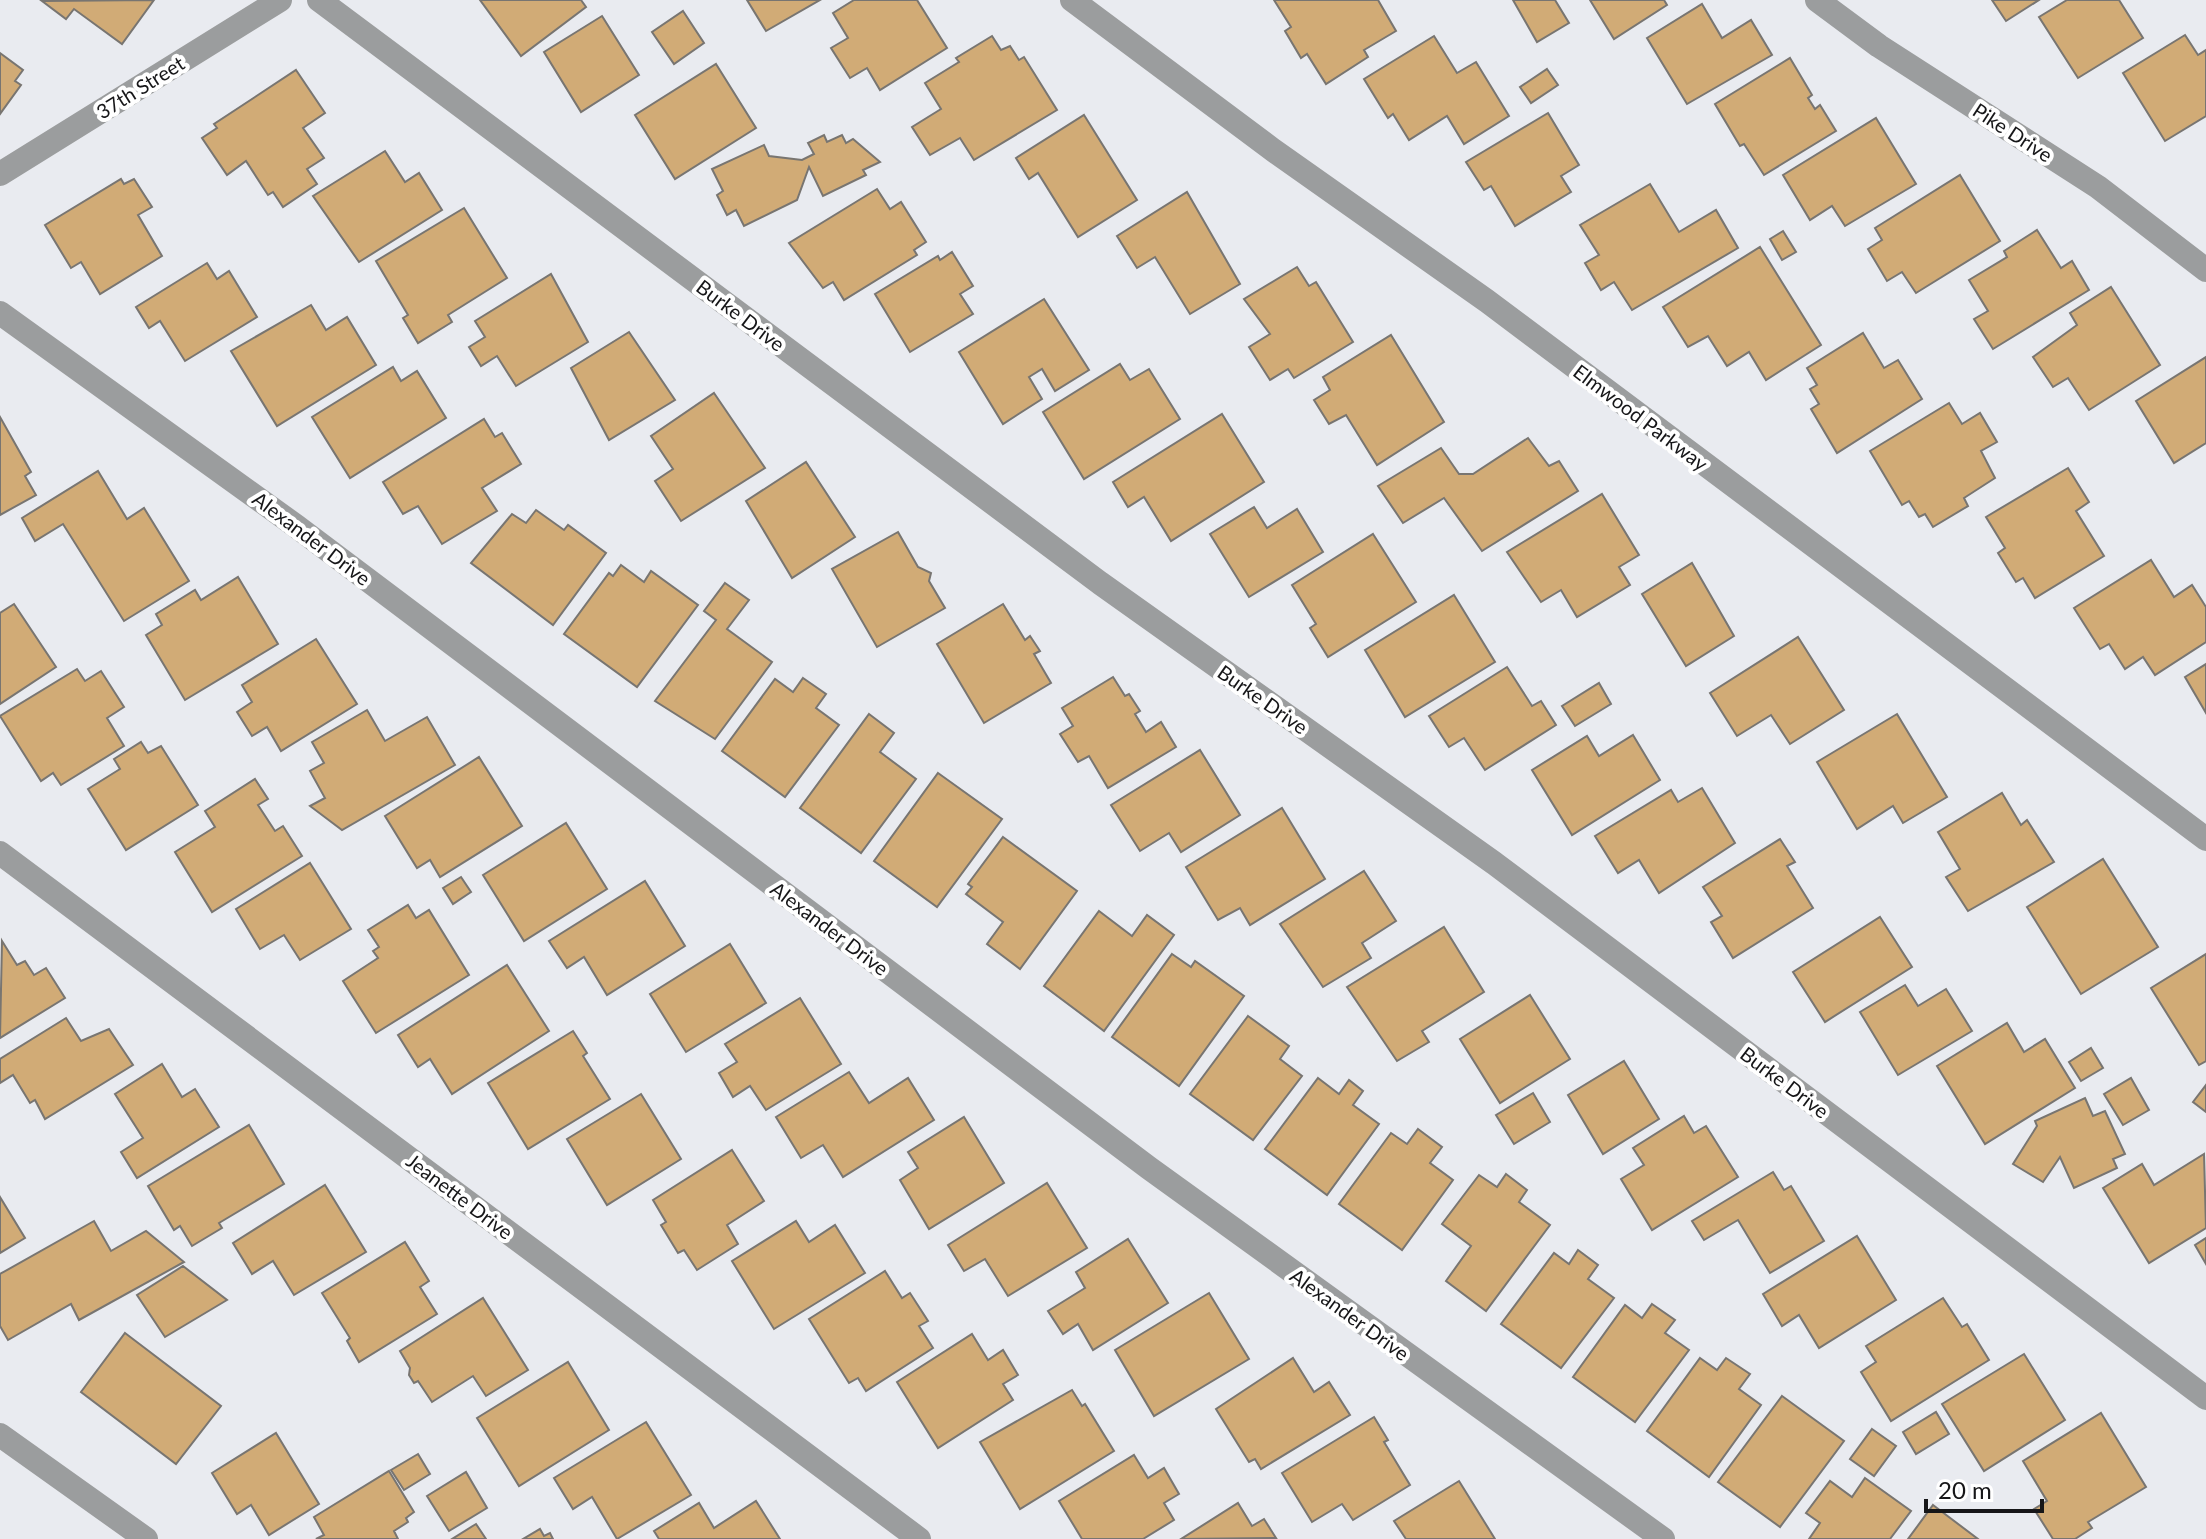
<svg xmlns="http://www.w3.org/2000/svg" width="2206" height="1539" font-family="Lato,sans-serif">
<rect width="100%" height="100%" fill="#e9ebf0"/>
<g fill="#d1ab76" stroke="#787571" stroke-width="2">
<polygon points="154,0 122,44 74,9 66,19 42,1"/>
<polygon points="480,0 581,0 586,7 521,56"/>
<polygon points="747,0 820,0 766,31"/>
<polygon points="854,0 917,0 947,48 880,90 867,68 850,78 831,48 848,38 833,13"/>
<polygon points="1274,0 1378,0 1396,31 1364,50 1368,57 1326,84 1307,54 1301,58 1285,31 1291,27"/>
<polygon points="1513,0 1555,0 1569,23 1537,42"/>
<polygon points="1590,0 1664,0 1667,5 1614,39"/>
<polygon points="1992,0 2039,0 2006,21"/>
<polygon points="2067,0 2119,0 2143,38 2078,78 2039,17"/>
<polygon points="1702,4 1722,38 1751,20 1772,55 1687,104 1647,38"/>
<polygon points="683,11 704,43 674,64 652,32"/>
<polygon points="602,16 639,75 581,112 544,52"/>
<polygon points="2185,35 2198,55 2206,50 2206,116 2165,141 2123,73"/>
<polygon points="992,36 1001,50 1010,46 1019,60 1024,57 1057,110 974,160 960,138 930,155 912,127 941,109 925,83 959,62 956,58"/>
<polygon points="1434,36 1457,73 1476,62 1509,116 1464,144 1447,116 1409,140 1393,114 1388,118 1364,79"/>
<polygon points="0,53 23,70 15,81 21,85 0,114"/>
<polygon points="1790,58 1812,95 1808,98 1815,109 1820,105 1836,131 1764,175 1744,144 1740,146 1715,104"/>
<polygon points="716,64 756,128 675,179 635,115"/>
<polygon points="1547,69 1558,85 1531,103 1520,87"/>
<polygon points="296,70 325,113 303,128 324,158 307,169 317,184 283,207 273,192 268,195 246,161 227,175 202,138 217,128 214,124"/>
<polygon points="1548,113 1579,165 1561,176 1571,192 1515,226 1491,186 1484,190 1466,162"/>
<polygon points="1084,115 1137,200 1078,237 1038,173 1029,179 1016,158"/>
<polygon points="1876,118 1916,184 1845,226 1832,206 1810,220 1783,175"/>
<polygon points="824,135 827,142 842,135 846,143 853,139 880,162 863,170 866,175 823,196 809,167 797,200 744,226 736,210 727,215 717,195 723,191 712,169 764,145 769,156 802,160 814,154 808,143"/>
<polygon points="385,151 405,182 419,173 442,210 359,262 313,196"/>
<polygon points="1960,175 2000,241 1916,293 1902,272 1887,281 1868,249 1882,240 1875,228"/>
<polygon points="121,179 124,184 134,179 152,207 138,215 162,256 100,294 81,262 71,268 45,225"/>
<polygon points="1650,184 1679,232 1716,210 1738,248 1632,310 1614,282 1601,290 1585,263 1599,255 1580,225"/>
<polygon points="877,189 890,209 901,202 926,242 914,250 917,255 844,300 833,282 823,288 789,243"/>
<polygon points="1187,192 1240,284 1190,314 1155,257 1137,268 1117,236"/>
<polygon points="464,208 507,278 448,315 452,322 418,343 403,318 408,315 376,261"/>
<polygon points="2037,230 2061,268 2072,261 2089,290 1993,349 1974,319 1988,311 1969,280 2007,257 2004,251"/>
<polygon points="1783,231 1796,252 1782,260 1770,239"/>
<polygon points="1760,247 1821,345 1766,380 1749,352 1727,366 1708,336 1688,347 1663,307"/>
<polygon points="952,252 973,286 960,294 973,314 910,352 875,294 938,256 940,260"/>
<polygon points="207,263 217,279 229,271 257,317 185,361 160,321 149,328 136,307"/>
<polygon points="1297,267 1309,286 1316,282 1353,342 1294,378 1288,369 1270,380 1249,347 1270,334 1244,299"/>
<polygon points="551,274 588,342 516,386 497,356 481,366 469,347 485,337 475,321"/>
<polygon points="2111,287 2160,365 2089,410 2068,378 2053,387 2033,357 2077,325 2070,313"/>
<polygon points="1044,299 1089,370 1055,391 1042,369 1029,377 1042,399 1003,424 959,352"/>
<polygon points="311,305 326,330 347,317 376,365 277,426 231,351"/>
<polygon points="629,332 675,400 609,440 571,368"/>
<polygon points="1863,333 1884,368 1898,360 1922,399 1837,453 1811,409 1819,404 1810,389 1817,385 1807,368"/>
<polygon points="1391,335 1444,422 1377,465 1346,415 1329,424 1314,400 1330,390 1323,377"/>
<polygon points="2206,357 2206,443 2174,463 2136,401"/>
<polygon points="1120,364 1130,380 1149,369 1180,419 1084,479 1043,412"/>
<polygon points="393,367 401,381 417,371 446,418 350,478 312,417"/>
<polygon points="714,393 765,468 681,521 655,481 673,469 651,436"/>
<polygon points="1949,403 1962,424 1980,413 1997,442 1981,451 1995,478 1964,498 1968,506 1933,527 1925,514 1919,517 1909,501 1902,505 1870,451"/>
<polygon points="1222,414 1264,482 1171,541 1144,497 1128,507 1113,482"/>
<polygon points="0,417 31,472 25,476 36,495 0,515"/>
<polygon points="484,419 495,437 502,433 521,464 482,488 497,511 442,544 418,506 403,514 383,482"/>
<polygon points="1528,438 1549,466 1559,461 1578,491 1482,551 1444,498 1403,523 1378,486 1441,448 1459,474 1473,474"/>
<polygon points="806,462 855,537 792,578 746,501"/>
<polygon points="2068,468 2089,502 2076,511 2104,556 2035,598 2023,578 2016,582 1998,553 2005,548 1986,517"/>
<polygon points="98,471 127,519 144,508 189,581 124,621 63,524 35,541 22,518"/>
<polygon points="1602,494 1639,555 1619,567 1630,585 1577,617 1561,590 1541,602 1507,552"/>
<polygon points="1254,507 1267,528 1297,509 1323,552 1249,597 1210,534"/>
<polygon points="536,510 564,530 568,525 606,553 553,625 471,563 512,514 526,523"/>
<polygon points="898,532 918,567 931,573 929,581 945,608 877,647 832,569"/>
<polygon points="1373,534 1416,602 1328,657 1310,628 1316,624 1292,585"/>
<polygon points="2151,560 2174,597 2192,585 2206,607 2206,642 2155,675 2143,657 2125,669 2109,644 2100,649 2074,608"/>
<polygon points="1692,563 1734,636 1686,666 1642,594"/>
<polygon points="621,565 644,582 651,571 698,605 637,687 564,634 609,573 613,576"/>
<polygon points="238,577 278,644 185,700 146,635 162,625 156,614 195,590 201,600"/>
<polygon points="725,583 749,600 727,629 772,662 715,739 655,701 716,620 704,611"/>
<polygon points="1454,595 1495,662 1405,717 1365,650"/>
<polygon points="14,604 56,667 0,704 0,613"/>
<polygon points="1003,604 1025,640 1030,636 1040,651 1034,654 1051,683 984,723 937,644"/>
<polygon points="1798,637 1844,710 1790,744 1771,715 1737,736 1710,693"/>
<polygon points="316,639 357,704 281,751 267,727 252,736 237,712 252,702 242,685"/>
<polygon points="2206,664 2206,713 2185,677"/>
<polygon points="1507,667 1532,706 1541,701 1556,725 1485,770 1464,738 1449,747 1429,716"/>
<polygon points="77,669 85,681 101,671 124,707 107,718 124,746 61,785 53,773 41,781 0,716"/>
<polygon points="1113,677 1125,696 1129,694 1140,711 1135,714 1146,732 1161,722 1176,747 1108,788 1089,756 1078,762 1060,734 1073,726 1062,708"/>
<polygon points="803,678 826,694 816,708 839,725 785,797 722,751 775,679 793,692"/>
<polygon points="1599,683 1611,704 1575,726 1562,706"/>
<polygon points="367,710 385,741 427,717 455,765 342,830 310,806 325,798 310,771 324,763 312,742"/>
<polygon points="869,714 894,733 880,752 916,779 861,853 800,808"/>
<polygon points="1897,714 1947,797 1903,823 1893,806 1857,829 1817,762"/>
<polygon points="1633,735 1660,780 1572,835 1532,770 1587,736 1599,756"/>
<polygon points="141,742 148,753 161,746 198,805 126,850 88,789 120,769 114,759"/>
<polygon points="1200,750 1240,815 1181,852 1169,833 1140,851 1111,805"/>
<polygon points="479,757 522,826 440,877 430,860 417,868 385,816"/>
<polygon points="938,773 1002,819 937,907 874,861"/>
<polygon points="255,779 268,799 258,805 275,831 283,826 302,856 212,912 175,852 215,827 205,811"/>
<polygon points="1702,788 1735,843 1659,893 1639,860 1618,873 1595,836 1671,790 1678,802"/>
<polygon points="2002,793 2021,825 2027,820 2054,862 1968,911 1946,877 1960,869 1938,832"/>
<polygon points="1282,808 1325,879 1250,925 1240,908 1218,920 1186,867"/>
<polygon points="566,823 607,889 524,941 483,875"/>
<polygon points="1003,837 1077,891 1020,969 987,944 1003,922 966,894 972,887 968,884"/>
<polygon points="1780,839 1795,862 1787,866 1813,908 1733,958 1711,922 1722,916 1703,887"/>
<polygon points="2103,859 2158,947 2081,994 2027,907"/>
<polygon points="310,863 351,929 300,960 284,935 260,949 236,909"/>
<polygon points="1364,871 1396,921 1362,943 1371,958 1323,987 1280,924"/>
<polygon points="461,877 471,892 453,904 443,888"/>
<polygon points="645,881 685,946 607,995 584,957 567,968 549,941"/>
<polygon points="408,905 416,918 429,910 469,975 376,1033 343,981 378,958 373,951 379,947 368,930"/>
<polygon points="1099,911 1132,936 1147,915 1174,935 1104,1031 1044,986"/>
<polygon points="1880,917 1912,967 1825,1022 1793,972"/>
<polygon points="1444,927 1484,992 1422,1031 1429,1042 1397,1061 1347,987"/>
<polygon points="2,941 17,965 25,961 34,975 46,968 65,998 0,1038"/>
<polygon points="730,944 766,1003 686,1052 650,994"/>
<polygon points="1172,954 1191,967 1195,961 1244,996 1179,1086 1112,1037"/>
<polygon points="2206,954 2206,1061 2199,1065 2151,988"/>
<polygon points="507,965 549,1031 452,1094 430,1059 418,1067 398,1035"/>
<polygon points="1905,985 1918,1006 1946,989 1972,1031 1898,1075 1860,1012"/>
<polygon points="1530,995 1570,1059 1500,1103 1460,1039"/>
<polygon points="800,998 841,1064 766,1110 750,1086 733,1097 719,1073 737,1062 725,1044"/>
<polygon points="1248,1016 1289,1046 1280,1059 1302,1076 1253,1140 1190,1094"/>
<polygon points="66,1018 81,1041 109,1029 133,1065 45,1119 35,1100 30,1103 13,1075 0,1083 0,1059"/>
<polygon points="2007,1023 2024,1052 2045,1039 2075,1088 1985,1144 1937,1066"/>
<polygon points="573,1031 587,1053 583,1056 610,1099 528,1149 488,1083"/>
<polygon points="2091,1048 2103,1068 2081,1081 2069,1062"/>
<polygon points="1624,1061 1659,1119 1603,1154 1568,1095"/>
<polygon points="162,1064 182,1097 195,1089 219,1127 137,1178 121,1152 143,1138 115,1094"/>
<polygon points="849,1072 869,1103 908,1078 934,1120 843,1177 823,1145 801,1158 776,1117"/>
<polygon points="1318,1078 1339,1094 1349,1080 1363,1091 1353,1105 1379,1124 1327,1195 1265,1149"/>
<polygon points="2131,1078 2149,1110 2123,1125 2104,1094"/>
<polygon points="2206,1085 2206,1112 2193,1102"/>
<polygon points="1533,1093 1550,1122 1514,1144 1496,1115"/>
<polygon points="641,1094 681,1159 607,1205 567,1139"/>
<polygon points="2085,1098 2093,1116 2105,1111 2125,1154 2113,1159 2117,1168 2074,1188 2060,1157 2043,1182 2013,1164 2037,1126 2035,1121"/>
<polygon points="1684,1116 1694,1133 1706,1126 1738,1177 1652,1230 1621,1179 1644,1165 1633,1148"/>
<polygon points="964,1117 1004,1183 929,1229 900,1180 918,1168 908,1152"/>
<polygon points="249,1125 284,1184 219,1223 222,1228 192,1246 180,1226 174,1230 148,1186"/>
<polygon points="1418,1129 1442,1147 1430,1163 1453,1180 1402,1250 1339,1204 1391,1133 1407,1144"/>
<polygon points="732,1150 764,1201 727,1225 738,1244 697,1270 684,1250 678,1253 661,1225 666,1222 653,1200"/>
<polygon points="2204,1154 2206,1228 2149,1263 2103,1188 2142,1164 2154,1185"/>
<polygon points="1773,1172 1784,1190 1791,1186 1824,1241 1770,1273 1738,1220 1704,1240 1692,1221"/>
<polygon points="1506,1174 1527,1190 1519,1202 1550,1225 1486,1311 1446,1281 1471,1246 1442,1224 1479,1175 1497,1187"/>
<polygon points="1047,1183 1087,1248 1008,1296 985,1259 964,1271 948,1245"/>
<polygon points="325,1185 366,1252 294,1295 273,1261 252,1274 233,1243"/>
<polygon points="0,1197 25,1238 0,1253"/>
<polygon points="94,1221 111,1251 146,1231 184,1262 79,1320 71,1304 8,1340 0,1326 0,1274"/>
<polygon points="796,1221 809,1242 835,1225 865,1273 774,1329 732,1261"/>
<polygon points="1857,1236 1896,1300 1819,1348 1799,1315 1782,1326 1763,1294"/>
<polygon points="2206,1238 2206,1264 2195,1245"/>
<polygon points="1128,1239 1168,1303 1093,1350 1078,1324 1063,1334 1048,1311 1085,1288 1076,1272"/>
<polygon points="405,1242 429,1281 420,1287 437,1314 359,1362 347,1341 350,1338 322,1293"/>
<polygon points="1578,1250 1598,1265 1588,1279 1614,1298 1561,1368 1501,1324 1554,1253 1569,1264"/>
<polygon points="183,1266 227,1300 165,1337 137,1295"/>
<polygon points="885,1271 902,1298 910,1293 928,1321 919,1326 933,1348 866,1391 858,1378 849,1383 809,1319"/>
<polygon points="1209,1293 1249,1359 1154,1416 1115,1350"/>
<polygon points="483,1298 528,1370 486,1396 473,1376 432,1402 418,1381 414,1383 409,1375 410,1368 400,1351"/>
<polygon points="1943,1298 1962,1327 1967,1324 1989,1360 1891,1421 1861,1372 1876,1362 1866,1346"/>
<polygon points="1652,1304 1675,1320 1665,1333 1689,1350 1635,1422 1573,1377 1625,1305 1642,1318"/>
<polygon points="125,1333 221,1406 176,1464 81,1392"/>
<polygon points="972,1334 988,1360 1003,1350 1018,1375 1003,1384 1013,1400 938,1448 897,1382"/>
<polygon points="2024,1354 2065,1420 1984,1471 1942,1404"/>
<polygon points="1293,1358 1314,1392 1329,1382 1350,1415 1261,1469 1255,1459 1249,1462 1216,1409"/>
<polygon points="1700,1358 1717,1370 1726,1358 1750,1374 1739,1389 1761,1405 1709,1477 1647,1431"/>
<polygon points="568,1362 609,1430 519,1486 477,1418"/>
<polygon points="1072,1390 1082,1406 1085,1404 1114,1451 1020,1509 980,1442"/>
<polygon points="1782,1396 1844,1441 1780,1527 1718,1482"/>
<polygon points="1936,1412 1949,1434 1916,1454 1903,1432"/>
<polygon points="2101,1413 2146,1487 2088,1522 2092,1528 2075,1539 2053,1539 2034,1509 2047,1501 2023,1461"/>
<polygon points="1374,1417 1388,1440 1384,1442 1410,1485 1353,1520 1342,1504 1312,1522 1282,1473"/>
<polygon points="646,1422 691,1495 617,1539 592,1497 573,1509 554,1478"/>
<polygon points="1872,1429 1896,1446 1874,1476 1850,1459"/>
<polygon points="276,1433 319,1504 269,1535 251,1505 237,1514 212,1473"/>
<polygon points="418,1454 430,1474 404,1490 391,1470"/>
<polygon points="1134,1455 1148,1478 1164,1468 1179,1494 1164,1503 1174,1520 1143,1539 1082,1539 1059,1501"/>
<polygon points="389,1471 414,1512 406,1518 408,1522 394,1531 398,1539 316,1539 324,1535 314,1517"/>
<polygon points="466,1472 487,1508 449,1531 427,1496"/>
<polygon points="1865,1478 1911,1511 1890,1539 1809,1539 1820,1523 1806,1513 1830,1481 1852,1497"/>
<polygon points="1459,1481 1495,1539 1406,1539 1394,1521"/>
<polygon points="756,1501 780,1539 659,1539 654,1531 699,1503 714,1528"/>
<polygon points="1238,1503 1252,1526 1264,1519 1276,1538 1181,1539"/>
<polygon points="1933,1505 1978,1539 1908,1539"/>
<polygon points="476,1524 486,1539 452,1539"/>
<polygon points="540,1529 544,1536 550,1533 553,1539 523,1539"/>
</g>
<g fill="none" stroke-linecap="round" stroke-linejoin="round">
<g stroke="#9b9d9e" stroke-width="24">
<polyline points="319,0 1100,583 1494,863 2206,1398"/>
<polyline points="1072,0 1273,150 1487,301 2206,839"/>
<polyline points="1817,0 1879,46 2098,187 2206,270"/>
<polyline points="0,174 280,0"/>
<polyline points="0,313 296,526 1149,1168 1663,1539"/>
<polyline points="0,853 919,1539"/>
<polyline points="0,1435 146,1539"/>
</g>
</g>
<g text-anchor="middle" dominant-baseline="central" stroke-width="8" stroke-linejoin="round" paint-order="stroke">
<g font-size="20" fill="#161618" stroke="#fff">
<text transform="translate(140 87) rotate(-32)">37th Street</text>
<text transform="translate(2013 132) rotate(33)">Pike Drive</text>
<text transform="translate(741 315) rotate(37)">Burke Drive</text>
<text transform="translate(1641 417) rotate(37)">Elmwood Parkway</text>
<text transform="translate(312 538) rotate(37)">Alexander Drive</text>
<text transform="translate(1263 699) rotate(35)">Burke Drive</text>
<text transform="translate(830 928) rotate(37)">Alexander Drive</text>
<text transform="translate(1785 1082) rotate(37)">Burke Drive</text>
<text transform="translate(460 1196) rotate(37)">Jeanette Drive</text>
<text transform="translate(1350 1314) rotate(36)">Alexander Drive</text>
</g>
</g>
<path d="M1926 1499v12h116v-12" fill="none" stroke="#161618" stroke-width="4"/>
<text x="1938" y="1499" font-size="24" fill="#161618" stroke="#ffffff" stroke-width="6" paint-order="stroke">20 m</text>
</svg>
